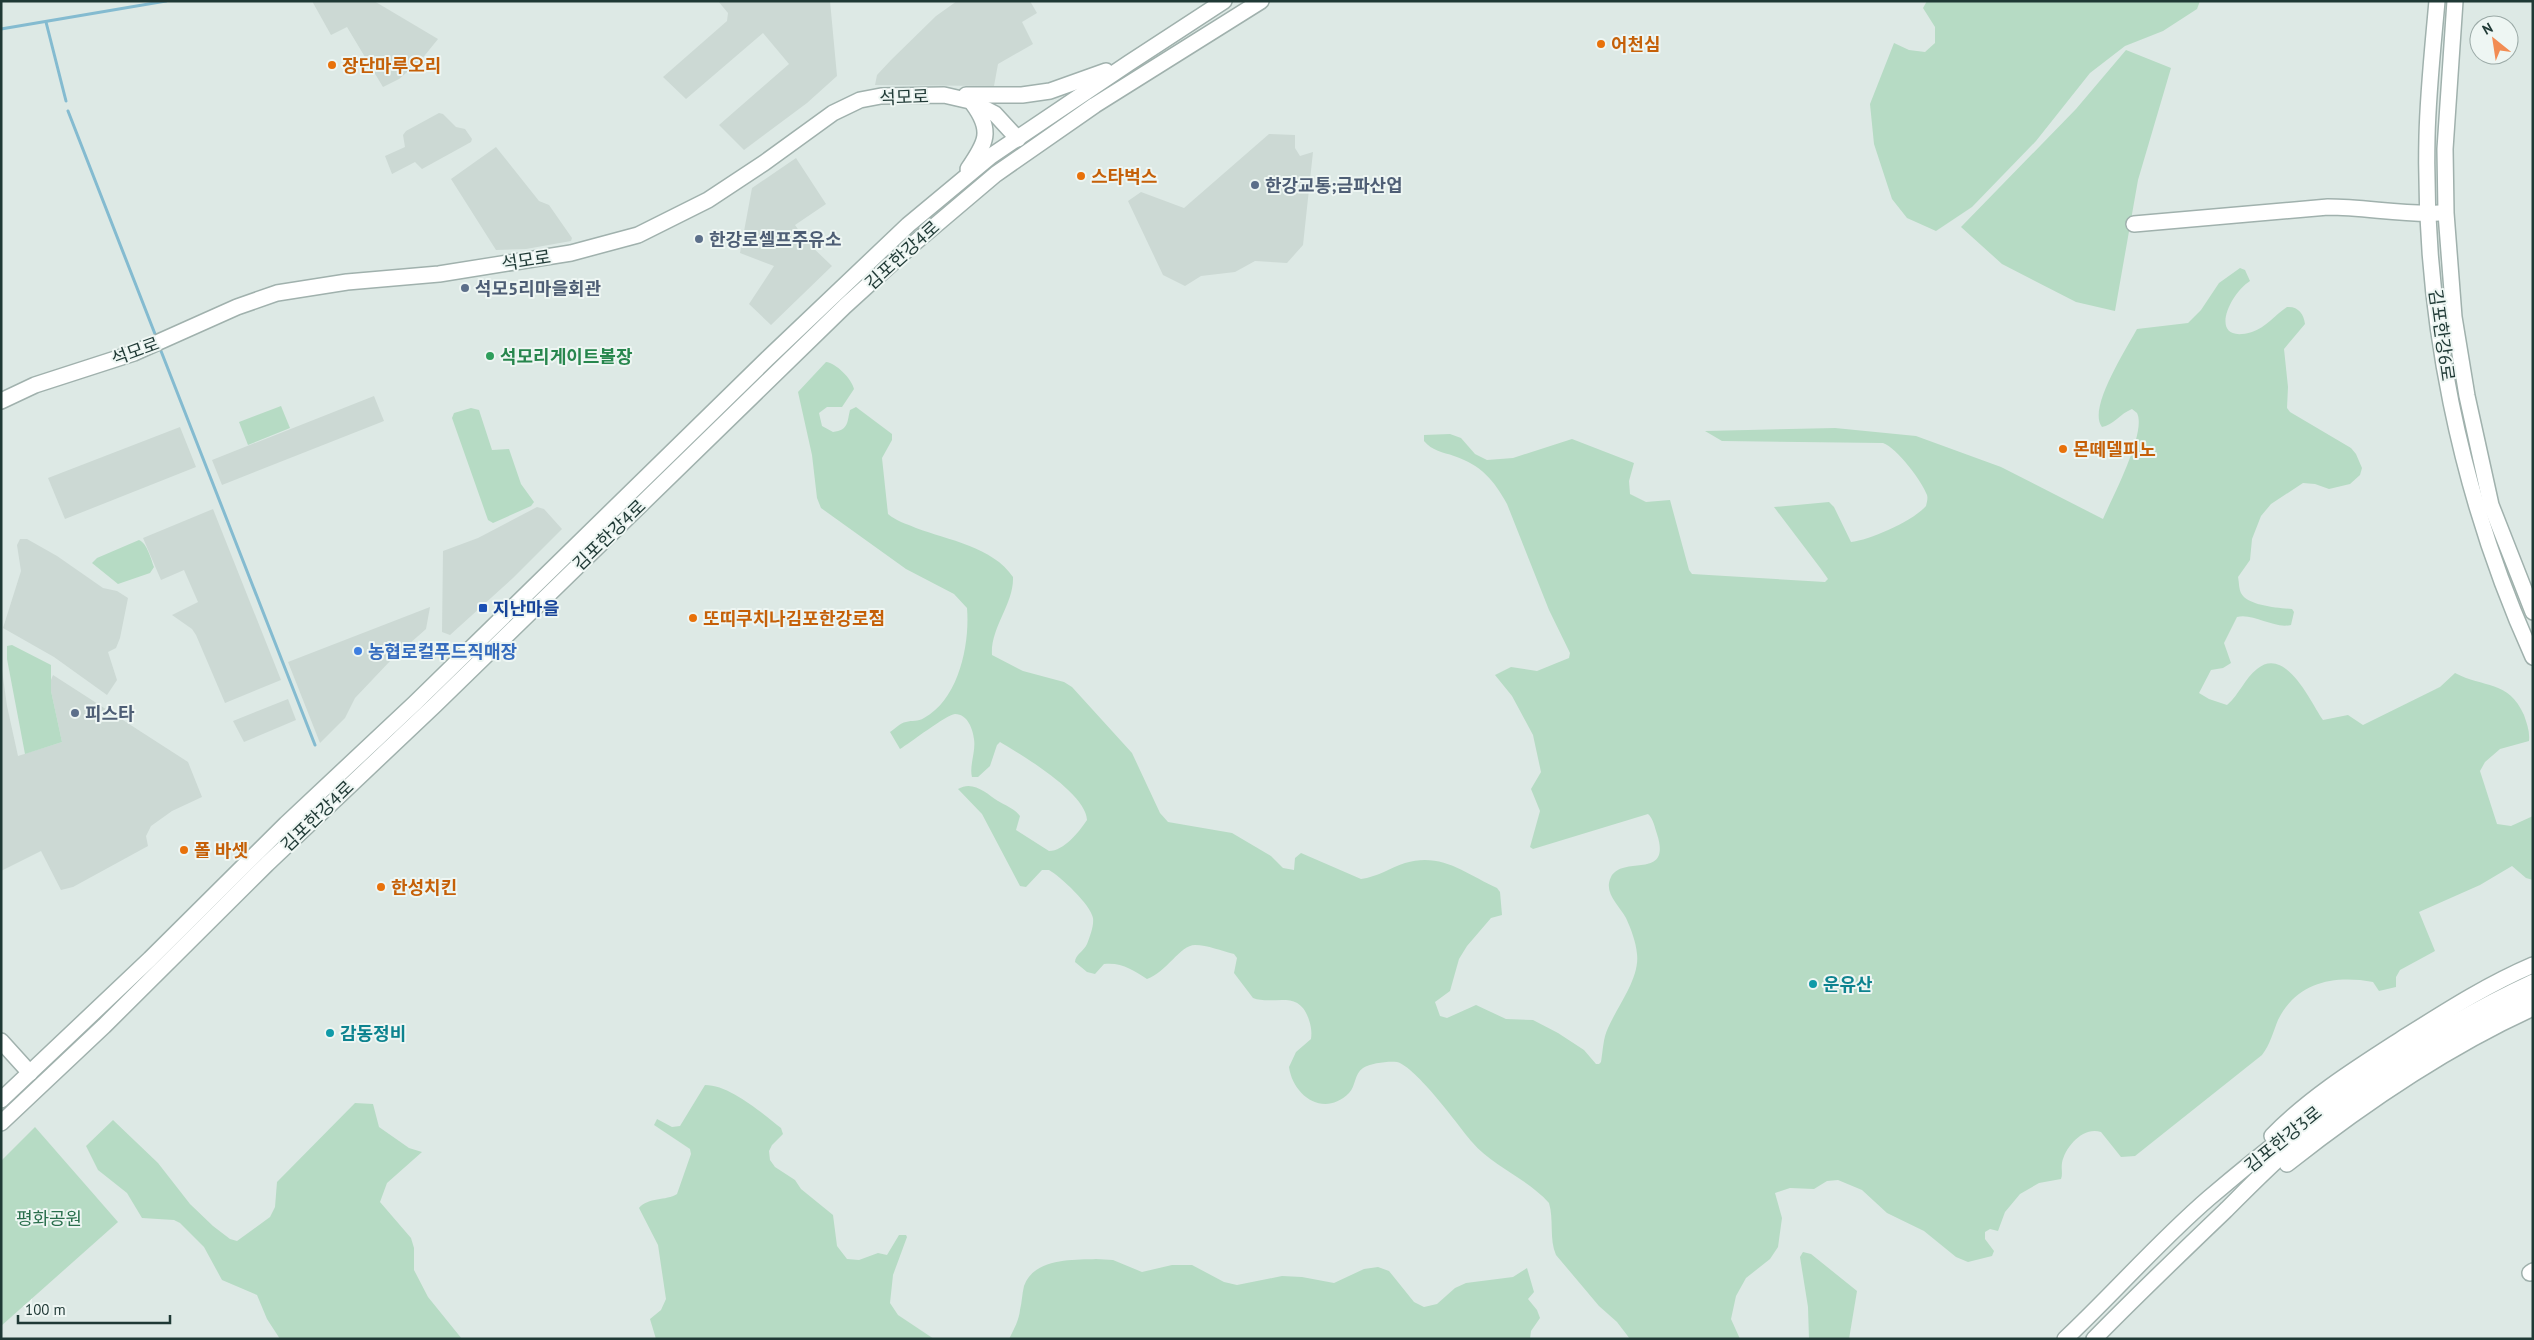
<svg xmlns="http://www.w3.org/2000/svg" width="2534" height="1340" font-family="'PT Sans','Noto Sans KR',sans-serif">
<rect width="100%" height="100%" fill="#dde9e5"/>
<g fill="#ccd9d4">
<polygon points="312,1 374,1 438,39 421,60 399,79 383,87 347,27 331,35"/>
<polygon points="718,1 830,1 837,76 807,103 744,150 719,125 789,64 763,33 686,99 663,77 727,21 728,13"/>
<polygon points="957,1 1030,1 1037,13 1022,22 1033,44 998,64 994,86 875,85 877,75 891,60 936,16"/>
<polygon points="439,113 443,114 456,127 465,129 472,139 471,142 422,169 415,162 392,174 385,156 405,147 403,135 406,131"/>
<polygon points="1269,134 1295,135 1295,148 1300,156 1313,152 1303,245 1287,263 1255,261 1235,272 1201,276 1185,286 1163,275 1128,201 1141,192 1184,208"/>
<polygon points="496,147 539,201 549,205 572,238 571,241 526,249 496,250 451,179"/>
<polygon points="796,158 826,204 795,225 807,242 832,266 771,325 749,304 774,266 740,253 752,188"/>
<polygon points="374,396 384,421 222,485 212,460"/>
<polygon points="180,427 196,467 65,519 48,478"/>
<polygon points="537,507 544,509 562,529 513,578 450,635 442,632 443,551 478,538"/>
<polygon points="213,509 281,680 225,703 196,635 192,629 172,615 198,602 184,570 161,580 143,538"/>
<polygon points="20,539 27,539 57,556 103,588 117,591 128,598 120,638 116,648 108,652 117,680 107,695 54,657 3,628 21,571 17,545"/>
<polygon points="430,607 426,629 391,660 355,698 345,718 320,743 288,662"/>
<polygon points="1,663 7,706 18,756 62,742 51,691 51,680 53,675 188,762 202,797 172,811 151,826 146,836 148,846 73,887 61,890 41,851 1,871"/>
<polygon points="288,699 296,720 244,742 233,721"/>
</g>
<g fill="#b6dbc4">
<polygon points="1927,1 2200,1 2197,9 2163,31 2125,46 2090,73 2036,141 1972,207 1936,231 1907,218 1892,199 1874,144 1870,104 1894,43 1909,50 1925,52 1935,43 1935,27 1923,8"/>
<polygon points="2126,50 2171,68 2138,180 2115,311 2076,302 2002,264 1961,227 2076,109"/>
<path d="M2240 268 2245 270 2250 281C2227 296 2208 345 2252 332 2265 328 2276 314 2287 307 2298 306 2304 314 2305 324L2284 349 2288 387 2287 408 2290 412 2351 448 2356 454 2362 468 2360 475 2350 484 2329 489 2315 484 2303 483 2271 504 2261 516 2252 539 2250 560 2238 577C2239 582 2239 589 2241 593 2247 606 2280 608 2292 609L2294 612 2291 625C2273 629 2254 613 2237 617L2224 643 2231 663 2223 668 2211 670 2199 693 2209 699 2227 705C2239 695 2245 678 2257 669 2286 645 2311 703 2323 720L2348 715 2363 725 2440 687 2455 673C2483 688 2509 680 2524 715 2527 724 2530 732 2529 741L2500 749 2485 762 2480 771 2497 824 2511 826 2533 816V880L2526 878 2512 866 2480 885 2419 912 2435 951 2400 970 2396 977V987L2379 991 2373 982C2334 975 2297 982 2278 1020 2273 1032 2270 1045 2262 1055L2135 1156 2121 1157 2101 1132C2083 1126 2065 1147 2062 1163 2061 1169 2063 1174 2061 1179L2039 1183 2020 1194 2005 1212 1998 1231 1990 1229 1985 1232V1239L1994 1251 1992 1256 1968 1262 1956 1257 1924 1231 1887 1213 1862 1190 1838 1180 1827 1181 1814 1189 1790 1188 1775 1193 1782 1218 1778 1247 1770 1259 1746 1278 1736 1296 1731 1319 1740 1339H1630L1617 1322 1599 1306 1556 1255C1549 1239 1554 1219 1549 1203 1527 1178 1493 1167 1472 1142 1458 1125 1416 1067 1397 1062 1388 1061 1371 1063 1363 1068 1354 1074 1356 1086 1349 1093 1324 1118 1293 1096 1289 1067L1296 1052 1311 1039C1312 1032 1311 1026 1309 1020 1299 988 1274 1006 1253 998L1234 973 1237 958 1234 954C1221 951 1208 945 1195 945 1180 945 1167 972 1147 979 1133 970 1122 962 1104 964L1095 974 1087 972 1075 962C1075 955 1084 951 1087 944 1090 936 1094 926 1093 918 1091 905 1060 876 1049 870H1042L1026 887 1020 886 982 814 958 789C973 780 986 793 998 801 1006 806 1014 808 1020 816L1016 830 1049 851C1064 851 1079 832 1087 820 1086 793 1022 755 1000 742L997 745 990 766 978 777H972C969 766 976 752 974 739 973 730 968 714 955 714 946 715 910 743 900 749L890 732C895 729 900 723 906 722 912 720 918 722 924 718 959 699 970 644 967 608L954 594 906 569 821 508 817 498 812 455 798 392 826 362C836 363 852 379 854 389L842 407H827L819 413 822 426 833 432C849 430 847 422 850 410L856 407 892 434V440L882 458 888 514C896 521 907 524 916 528 948 540 993 547 1013 577 1014 604 990 628 992 655L1023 671 1064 682 1072 687 1132 753 1160 813 1168 822 1232 833 1271 856 1283 868 1294 870 1295 858 1301 853 1361 879C1377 877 1390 868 1405 863 1442 852 1466 874 1497 888L1500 892 1502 915 1491 918 1467 946 1459 959 1450 991 1435 1002 1440 1016 1447 1018 1476 1005 1506 1019 1533 1020 1558 1033 1584 1050 1596 1064H1599L1601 1062C1603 1051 1603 1038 1608 1028 1617 1007 1640 978 1637 954 1636 942 1631 929 1626 918 1619 905 1603 893 1611 877 1623 854 1672 881 1657 834 1655 828 1653 818 1648 814L1533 849 1530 847 1540 811 1531 789 1541 772 1533 735 1512 696 1495 675 1511 667 1537 671 1569 658 1570 653 1549 610 1507 504C1494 480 1481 465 1454 456 1443 452 1432 451 1424 441V435L1450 434 1461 438 1475 454 1487 460 1513 458 1572 439 1634 463 1629 481 1630 494 1646 502 1670 500 1689 570 1692 574 1825 582 1828 579 1821 569 1774 507 1829 502 1834 507 1851 542C1870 540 1913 521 1926 506 1927 502 1928 498 1927 495 1922 481 1897 448 1883 443L1722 441 1705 431 1835 428 1916 436 2001 467 2103 519C2112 498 2147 432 2137 413L2132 409C2121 413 2112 426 2102 427 2087 409 2127 348 2137 329L2188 323 2201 310 2219 283Z"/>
<polygon points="281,406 290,428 248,445 239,422"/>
<polygon points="471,408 479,410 492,450 509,449 521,484 534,502 531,506 493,523 488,520 452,418 454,413"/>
<path d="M139 540C147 543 151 559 154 567L150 573 118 584 92 563 97 558Z"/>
<polygon points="12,645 51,665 51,691 62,742 25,754 7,659 7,646"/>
<path d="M705 1085C730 1085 762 1113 781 1128L783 1134 772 1145 769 1151 770 1160 775 1167 795 1180 801 1189 833 1215 837 1246 847 1259 859 1260 878 1253 887 1255 899 1235H906L907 1237 893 1275 890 1303 898 1315 934 1339H656L650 1319 661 1310 666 1299 658 1245 639 1208C648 1197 666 1201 677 1194L691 1154 690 1149 654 1125 657 1119 672 1127 680 1126Z"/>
<polygon points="355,1103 373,1104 379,1127 409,1148 422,1152 387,1183 380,1202 411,1238 414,1248 414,1270 428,1297 462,1339 280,1339 267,1319 257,1295 222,1280 204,1247 180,1223 174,1220 142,1218 127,1193 98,1170 86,1146 113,1120 158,1163 190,1204 213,1226 230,1239 237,1241 270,1217 275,1207 277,1182"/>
<polygon points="35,1127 118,1222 1,1326 1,1161"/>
<polygon points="1803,1252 1811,1254 1857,1291 1849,1339 1809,1339 1808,1307 1800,1257"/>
<path d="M1096 1259 1113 1260 1142 1272 1172 1265H1192L1224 1282 1237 1285 1282 1276 1302 1277 1334 1283 1364 1269 1378 1267 1389 1271 1414 1302 1424 1307 1437 1304 1455 1288 1466 1283 1513 1277 1527 1268 1534 1292 1528 1299 1537 1310 1540 1318 1531 1331 1530 1339H1009C1014 1329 1019 1320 1020 1310 1022 1302 1022 1294 1024 1286 1034 1258 1072 1260 1096 1259Z"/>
</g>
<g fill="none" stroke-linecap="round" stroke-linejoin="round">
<g stroke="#84bbd0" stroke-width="3">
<polyline points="46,22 66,101"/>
<polyline points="1,29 166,1"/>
<polyline points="68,111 155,334"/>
<polyline points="161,351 315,745"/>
</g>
<defs>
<g id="minor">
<path d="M2437 1C2433 46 2428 92 2427 137 2423 314 2460 496 2533 657"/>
<polyline points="2455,1 2445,149 2446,213 2454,317 2467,396 2491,505 2533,612"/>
<polyline points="966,95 1022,95 1050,91 1106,71"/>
<path d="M968 169C986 143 993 131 973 104"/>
<path d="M2134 224 2328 207C2366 207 2402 215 2439 213"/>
<polyline points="1,401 35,385 134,353 237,307 277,293 347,282 439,274 571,253 638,235 708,200 764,163 833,113 860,100 881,96 944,95 970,101 995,114 1018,139"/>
<polyline points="1,1041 30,1073"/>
<polyline points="1,1100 150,959 286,824 415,703 767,359 908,225 991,156 1129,63 1224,1"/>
<polyline points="1,1123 104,1026 267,864 435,705 845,306 911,246 996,174 1095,105 1261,1"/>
<path d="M2272 1136C2309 1098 2355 1069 2400 1040 2443 1013 2486 985 2533 965"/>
<path d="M2287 1164C2363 1104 2445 1048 2533 1008"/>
<polyline points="2530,1273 2533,1271"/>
<path d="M2065 1339C2114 1293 2158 1242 2209 1198 2307 1114 2415 1037 2533 982"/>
<path d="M2094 1339C2138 1294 2182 1252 2227 1209 2253 1183 2278 1157 2307 1134 2374 1080 2455 1031 2533 995"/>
</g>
</defs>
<use href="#minor" stroke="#a0b1ad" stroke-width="18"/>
<use href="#minor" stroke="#fff" stroke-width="15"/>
</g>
<g fill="#e8710a" stroke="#eef6f3" stroke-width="2">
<circle cx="1601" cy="44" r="5"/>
<circle cx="332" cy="65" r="5"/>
<circle cx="1081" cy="176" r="5"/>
<circle cx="2063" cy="449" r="5"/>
<circle cx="693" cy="618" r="5"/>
<circle cx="184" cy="850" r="5"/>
<circle cx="381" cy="887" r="5"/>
</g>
<g fill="#5c6f8a" stroke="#eef6f3" stroke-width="2">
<circle cx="1255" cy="185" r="5"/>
<circle cx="699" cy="239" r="5"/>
<circle cx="465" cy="288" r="5"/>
<circle cx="75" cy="713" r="5"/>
</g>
<circle fill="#2e9e5b" stroke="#eef6f3" stroke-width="2" cx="490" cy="356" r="5"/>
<rect fill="#1a4fb4" stroke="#eef6f3" stroke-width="2" x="478" y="603" width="10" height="10" rx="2.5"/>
<circle fill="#3f7fe0" stroke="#eef6f3" stroke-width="2" cx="358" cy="651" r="5"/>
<g fill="#0f9aa8" stroke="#eef6f3" stroke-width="2">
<circle cx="1813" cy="984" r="5"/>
<circle cx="330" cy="1033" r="5"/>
</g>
<g text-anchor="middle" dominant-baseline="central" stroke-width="4" stroke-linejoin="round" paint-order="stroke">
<g font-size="18" font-weight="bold" fill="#c56008" stroke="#eef6f3" text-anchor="start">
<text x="1611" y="44">어천심</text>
<text x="342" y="65">장단마루오리</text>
<text x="1091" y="176">스타벅스</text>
<text x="2073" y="449">몬떼델피노</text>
<text x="703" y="618">또띠쿠치나김포한강로점</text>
<text x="194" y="850">폴 바셋</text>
<text x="391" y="887">한성치킨</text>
</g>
<g font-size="18" fill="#1f3935" stroke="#eef6f3">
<text transform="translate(904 97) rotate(-2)">석모로</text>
<text transform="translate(902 255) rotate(-42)">김포한강4로</text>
<text transform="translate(526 260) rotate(-9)">석모로</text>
<text transform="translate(2442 335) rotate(82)">김포한강6로</text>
<text transform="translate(135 351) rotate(-20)">석모로</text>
<text transform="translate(609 535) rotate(-44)">김포한강4로</text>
<text transform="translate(317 816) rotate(-44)">김포한강4로</text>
<text transform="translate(2283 1139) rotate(-39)">김포한강3로</text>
</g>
<g font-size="18" font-weight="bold" fill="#4e5e75" stroke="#eef6f3" text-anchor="start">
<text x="1265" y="185">한강교통;금파산업</text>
<text x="709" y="239">한강로셀프주유소</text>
<text x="475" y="288">석모5리마을회관</text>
<text x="85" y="713">피스타</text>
</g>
<g font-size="18" font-weight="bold" fill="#27864d" stroke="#eef6f3" text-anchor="start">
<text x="500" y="356">석모리게이트볼장</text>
</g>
<g font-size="18" font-weight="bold" fill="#164399" stroke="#eef6f3" text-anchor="start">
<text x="493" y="608">지난마을</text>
</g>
<g font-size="18" font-weight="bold" fill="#366cbe" stroke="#eef6f3" text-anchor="start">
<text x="368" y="651">농협로컬푸드직매장</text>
</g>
<g font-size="18" font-weight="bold" fill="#0d838f" stroke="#eef6f3" text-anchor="start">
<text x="1823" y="984">운유산</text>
<text x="340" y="1033">감동정비</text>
</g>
<g font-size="18" fill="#2a6f4d" stroke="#eef6f3">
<text x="49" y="1218">평화공원</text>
</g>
</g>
<rect width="2534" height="1340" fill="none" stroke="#1f3935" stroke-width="5"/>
<g transform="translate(2494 40) rotate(330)"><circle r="24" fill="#eef6f3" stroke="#9baaa7"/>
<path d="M0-4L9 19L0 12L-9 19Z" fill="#f28c53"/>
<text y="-8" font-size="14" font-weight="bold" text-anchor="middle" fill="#1f3935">N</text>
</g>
<path d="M18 1315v8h152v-8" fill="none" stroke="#1f3935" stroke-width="2.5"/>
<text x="25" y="1315" font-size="15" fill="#1f3935" stroke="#eef6f3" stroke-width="4" paint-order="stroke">100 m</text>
</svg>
